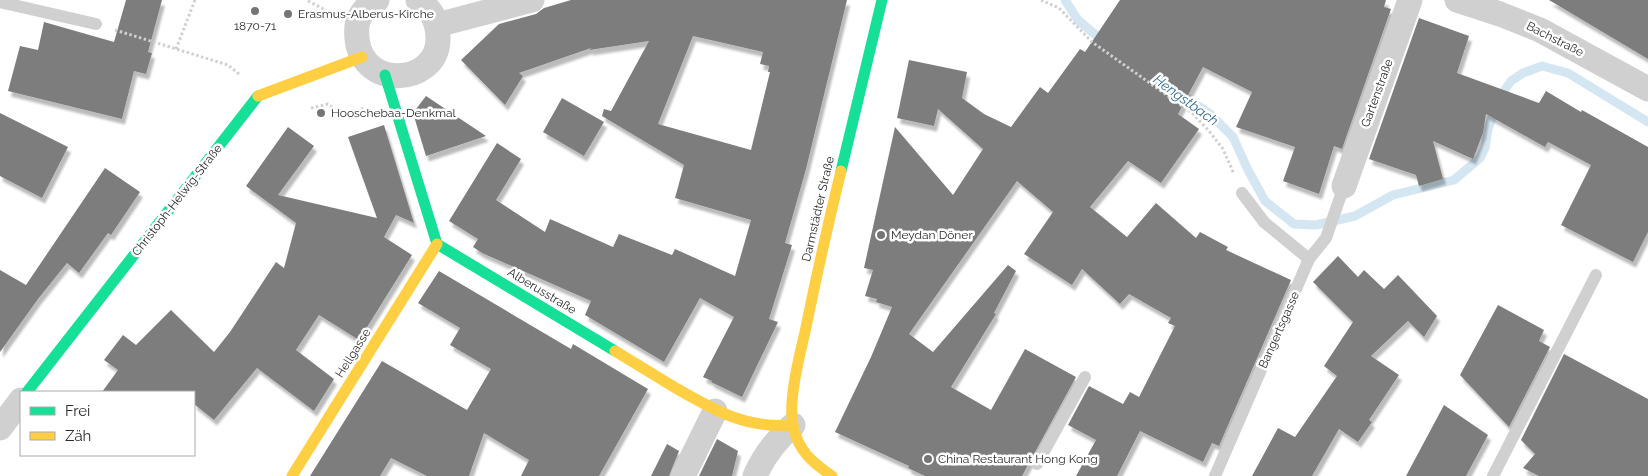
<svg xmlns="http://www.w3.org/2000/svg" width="1648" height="476" font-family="Raleway,sans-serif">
<defs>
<filter id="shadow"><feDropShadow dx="3" dy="5.5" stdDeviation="1" flood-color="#0004"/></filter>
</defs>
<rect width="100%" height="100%" fill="#fff"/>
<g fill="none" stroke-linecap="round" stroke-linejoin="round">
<g stroke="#d4e6f2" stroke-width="9">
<polyline points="1065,0 1078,20 1105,43"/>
<polyline points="1178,92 1210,114 1233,137 1248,170 1265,201 1294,224 1316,225 1355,216 1393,195 1454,180 1480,158 1485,148 1488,129 1499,98 1511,81 1523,73 1542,66 1568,73 1648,122"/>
</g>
</g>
<g fill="#7d7d7d" fill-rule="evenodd" filter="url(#shadow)">
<polygon points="126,0 162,0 148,52 152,53 146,74 134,71 122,119 8,91 20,46 38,50 44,22 114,42"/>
<path d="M571 0H847L806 169 785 243 792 245 769 319 778 322 742 397 711 382 712 381 703 377 734 317 700 298 664 362 585 315 591 301 482 253 473 247 478 239 449 221 497 143 521 159 496 200 545 232 550 219 613 247 619 234 672 255 675 249 735 276 751 220 675 198 684 165 602 116 604 109 611 111 649 41 589 50 591 48 519 73 523 76 505 105 461 60 499 24 536 14 544 8ZM693 36 763 52 760 64 769 66 768 72H770L751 150 658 124Z"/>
<polygon points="1120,0 1386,0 1384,7 1391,9 1342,149 1334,146 1319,194 1283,181 1295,147 1236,127 1252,92 1203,67 1178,114 1199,129 1161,183 1128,161 1090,207 1127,237 1156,203 1196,238 1200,232 1228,247 1226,250 1291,280 1219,446 1212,443 1203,462 1140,431 1117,476 1076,476 1096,440 1068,425 1089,386 1123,404 1130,392 1139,397 1175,326 1168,323 1171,318 1129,294 1120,304 1082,269 1072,285 1024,254 1053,212 1017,181 909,334 933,352 1008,265 1016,271 994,313 996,314 951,387 991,410 1025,349 1076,377 1022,476 925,476 908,468 909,466 835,432 871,357 892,307 876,302 877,299 865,296 873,270 864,268 895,127 953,195 983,149 938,109 934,126 897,118 909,60 967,72 962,98 984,114 1011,127 1040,87 1048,93 1080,49 1085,52"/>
<polygon points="1549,0 1648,0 1648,59"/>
<polygon points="1419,18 1469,36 1457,73 1539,103 1546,91 1581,112 1582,110 1648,147 1648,232 1633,262 1561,225 1591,165 1548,142 1545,147 1486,114 1483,133 1473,159 1433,141 1443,179 1419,186 1416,175 1369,159"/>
<polygon points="426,96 486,136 426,156 413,113"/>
<polygon points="562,98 604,122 584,156 543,132"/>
<polygon points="0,113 68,147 42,198 0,176"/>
<polygon points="384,125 414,223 396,215 384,237 412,255 359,340 319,315 296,350 334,379 314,411 257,368 214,420 194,404 194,392 102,392 118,370 104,360 123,335 136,345 171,310 214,352 230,332 276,262 284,268 296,223 246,186 288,127 314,146 278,195 377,218 348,137"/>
<polygon points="105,168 140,192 111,235 108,233 79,273 67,263 38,299 0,352 0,270 26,285"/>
<polygon points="1338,256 1358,277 1364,270 1384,289 1398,275 1437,316 1424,337 1408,321 1371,356 1399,375 1369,420 1372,422 1358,442 1339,429 1312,476 1252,476 1278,428 1295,437 1337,376 1324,366 1353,322 1313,282"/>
<polygon points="439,271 571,349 573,344 648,389 599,476 521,476 529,460 484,433 469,476 427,476 391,458 380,476 310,476 382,361 467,410 491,369 450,345 460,328 418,303"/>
<polygon points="1498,305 1544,330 1539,341 1550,347 1509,427 1460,375"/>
<polygon points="1564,354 1648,399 1648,476 1539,476 1523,468 1535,454 1521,440"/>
<polygon points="1444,405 1488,435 1466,476 1406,476"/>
<polygon points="717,439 738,451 732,476 699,476"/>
<polygon points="667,444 679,451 669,476 651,476"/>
</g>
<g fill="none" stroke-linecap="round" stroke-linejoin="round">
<g stroke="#d0d0d0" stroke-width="3" stroke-dasharray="2.5 2.5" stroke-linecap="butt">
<polyline points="1041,0 1059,8 1092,42 1192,113 1209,131 1223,149 1234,174"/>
<polyline points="308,1 331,13"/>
<polyline points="115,30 228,65 239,74"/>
<polyline points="176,49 195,0"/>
<polyline points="311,108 328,104 343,115 365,108"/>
</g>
<g stroke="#d0d0d0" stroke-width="12">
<polyline points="0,2 96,24"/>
<polyline points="1242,193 1264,222 1309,259"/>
<polyline points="1037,464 1085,377"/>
<polyline points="1215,476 1309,259 1326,238 1344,186"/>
<polyline points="1493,476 1596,275"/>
</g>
<g stroke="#d0d0d0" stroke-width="25">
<path d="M377 0C368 4 358 15 357 26 351 92 438 88 438 39 438 23 432 9 418 0"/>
<polyline points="1457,0 1500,14 1540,30 1648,89"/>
<polyline points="437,25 532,0"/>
<polyline points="1344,186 1410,0"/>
<polyline points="0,428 21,400"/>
<polyline points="683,476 715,411"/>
<path d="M755 476C764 455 776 440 793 425"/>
</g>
<g stroke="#16e098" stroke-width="11">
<polyline points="385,75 437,244 615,351"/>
<polyline points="841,171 882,0"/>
<polyline points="27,392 258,96"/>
</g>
<g stroke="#ffcf43" stroke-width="11">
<polyline points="258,96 362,57"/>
<path d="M615 351C635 363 654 375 674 387 714 410 745 429 793 425"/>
<polyline points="292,476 437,244"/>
<path d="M832 476C812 462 799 452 793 426 788 400 799 358 805 332 816 278 828 224 841 171"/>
</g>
</g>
<g fill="#757575" stroke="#fff" stroke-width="2">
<circle cx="255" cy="11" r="5"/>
<circle cx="288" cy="14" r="5"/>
<circle cx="321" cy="113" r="5"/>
<circle cx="881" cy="235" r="5"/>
<circle cx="928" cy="459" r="5"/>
</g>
<g text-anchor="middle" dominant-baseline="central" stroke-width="5" stroke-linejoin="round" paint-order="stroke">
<g font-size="12" fill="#2b2b2b" stroke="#fff" text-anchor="start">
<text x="298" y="14">Erasmus-Alberus-Kirche</text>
<text x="255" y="26" text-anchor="middle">1870-71</text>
<text x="331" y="113">Hooschebaa-Denkmal</text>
<text x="891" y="235">Meydan Döner</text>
<text x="938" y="459">China Restaurant Hong Kong</text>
</g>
<g font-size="12" fill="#2b2b2b" stroke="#fff">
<text transform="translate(1555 39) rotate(27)">Bachstraße</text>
<text transform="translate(1377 93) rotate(-70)">Gartenstraße</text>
<text transform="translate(177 200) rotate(-52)">Christoph-Helwig-Straße</text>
<text transform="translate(818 209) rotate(-77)">Darmstädter Straße</text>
<text transform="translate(542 291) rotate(31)">Alberusstraße</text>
<text transform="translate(1279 330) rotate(-66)">Bangertsgasse</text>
<text transform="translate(353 353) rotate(-58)">Hellgasse</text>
</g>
<g font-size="14" font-style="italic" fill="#346d93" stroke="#fff">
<text transform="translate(1186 100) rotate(36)">Hengstbach</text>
</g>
</g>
<rect x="20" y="391" width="175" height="65" fill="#ffffff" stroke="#aaaaaa"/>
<rect x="30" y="407" width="25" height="8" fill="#16e098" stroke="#aaaaaa"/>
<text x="65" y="416" font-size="15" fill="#2b2b2b">Frei</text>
<rect x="30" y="432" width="25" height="8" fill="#ffcf43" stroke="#aaaaaa"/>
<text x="65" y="441" font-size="15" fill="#2b2b2b">Zäh</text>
</svg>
